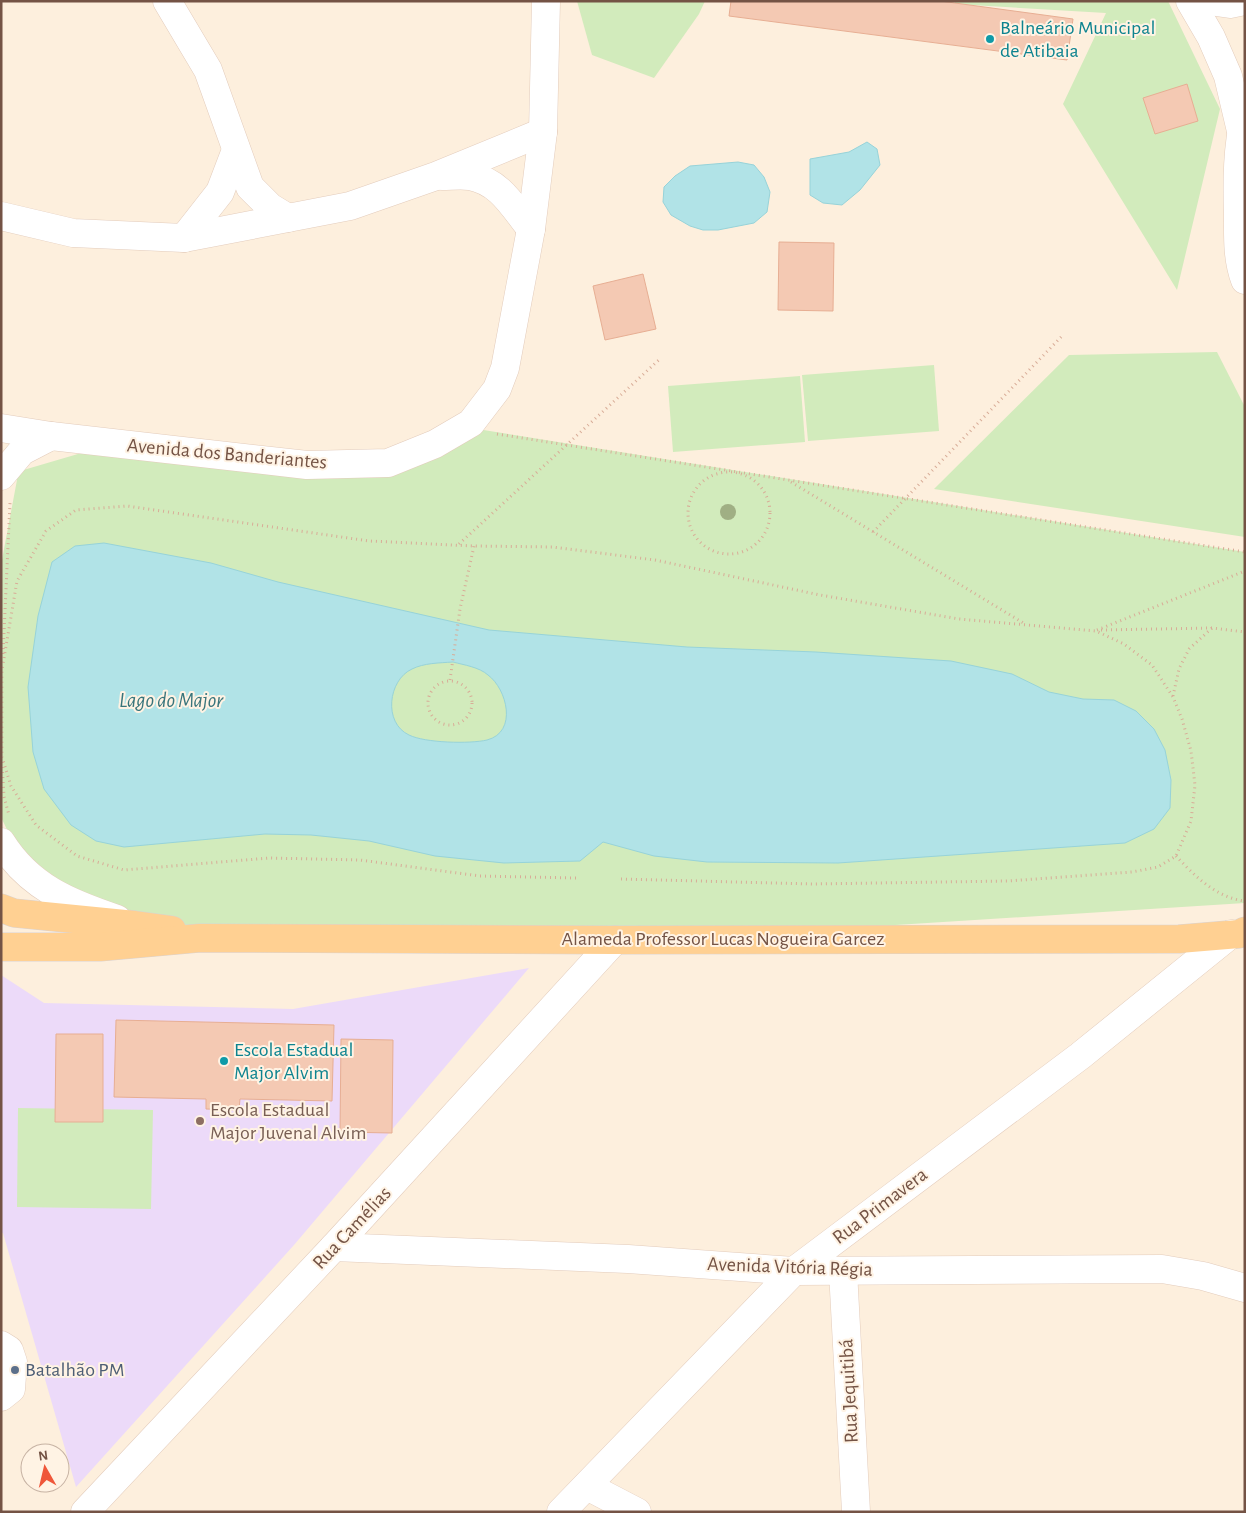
<svg xmlns="http://www.w3.org/2000/svg" width="1246" height="1513" font-family="'Alegreya Sans',sans-serif">
<rect width="100%" height="100%" fill="#fdefdd"/>
<polygon fill="#ecdaf9" points="529,968 294,1245 76,1487 3,1233 1,1233 1,975 44,1003 293,1009"/>
<g fill="#d2ebbc">
<polygon points="577,1 705,1 699,14 654,78 592,55"/>
<polygon points="955,1 1168,1 1220,109 1177,290 1063,104 1106,13 955,4"/>
<polygon points="1217,352 1245,407 1245,537 934,489 1069,355"/>
<polygon points="934,365 939,431 808,441 802,375"/>
<polygon points="800,376 805,442 673,452 668,386"/>
<polygon points="471,428 1245,552 1245,903 864,927 197,930 132,918 73,893 19,855 1,817 1,565 17,480 3,476 112,444 306,469"/>
<polygon points="18,1108 153,1110 151,1209 17,1207"/>
</g>
<g fill="#b1e3e7" stroke="#97d3d9" fill-rule="evenodd">
<polygon points="867,142 877,149 880,165 860,190 842,205 823,203 810,195 810,159 849,152"/>
<polygon points="738,162 754,165 764,177 770,192 767,212 754,223 718,230 703,230 690,226 671,215 663,202 664,187 675,176 690,166"/>
<path d="M104 543 211 563 278 582 489 630 687 647 816 652 951 661 1012 674 1049 692 1083 699 1114 700 1136 711 1154 729 1165 750 1171 780 1170 808 1154 829 1125 843 838 863 707 862 654 856 603 842 580 861 504 863 435 856 369 841 311 835 265 834 124 847 96 841 71 825 44 789 33 752 28 687 38 616 52 562 75 546ZM453 662C464 665 479 667 488 675 507 689 518 732 487 740 470 744 425 743 409 735 383 723 388 680 412 669 424 663 439 663 453 662Z"/>
</g>
<g fill="#f4c9b3" stroke="#e7ae93">
<polygon points="731,1 940,1 1073,19 1067,60 729,16"/>
<polygon points="1187,84 1198,121 1155,134 1143,98"/>
<polygon points="779,242 834,243 833,311 778,310"/>
<polygon points="643,274 656,329 605,340 593,286"/>
<polygon points="116,1020 334,1025 332,1101 240,1099 239,1110 206,1109 206,1099 114,1097"/>
<polygon points="56,1034 103,1034 103,1122 55,1122"/>
<polygon points="341,1039 393,1040 392,1133 340,1132"/>
</g>
<g fill="none" stroke-linecap="round" stroke-linejoin="round">
<defs>
<g id="minor">
<polyline points="167,1 208,70 250,187 270,207 288,218"/>
<polyline points="1190,1 1211,37 1228,76 1241,131"/>
<polyline points="1209,1 1230,4 1245,1"/>
<path d="M1245 115C1237 148 1237 181 1238 215 1238 237 1237 259 1245 280"/>
<path d="M442 176C451 176 461 175 470 176 501 182 513 207 531 229"/>
<polyline points="1,216 73,233 184,238 350,206 436,176 543,132"/>
<polyline points="184,238 220,192 236,150"/>
<polyline points="1,428 51,436 307,465 388,463 435,444 471,423 497,389 505,368 531,229 543,132 546,1"/>
<polyline points="1,476 22,451 51,436"/>
<path d="M1 842C29 887 69 903 117 919"/>
<polyline points="334,1247 628,1259 794,1271 1162,1269 1203,1276 1245,1288"/>
<polyline points="843,1271 856,1512"/>
<polyline points="1,1345 9,1350 13,1362 11,1389 1,1397"/>
<polyline points="587,1486 637,1512"/>
<polyline points="85,1512 334,1247 615,940"/>
<polyline points="561,1512 794,1271 1080,1056 1231,934"/>
</g>
<g id="major">
<polyline points="1,908 14,913 135,925 172,930"/>
<polyline points="1,947 100,947 200,938 615,940 1179,939 1239,934 1245,931"/>
</g>
</defs>
<use href="#minor" stroke="#e3ccbc" stroke-width="29"/>
<use href="#major" stroke="#dbd2cf" stroke-width="29"/>
<g stroke="#d8ac97" stroke-width="3" stroke-dasharray="1 4" stroke-linecap="butt">
<polyline points="497,434 1245,552"/>
<circle cx="729" cy="513" r="41"/>
<polyline points="791,482 1025,624"/>
<polyline points="873,532 1063,335"/>
<polyline points="459,544 661,358"/>
<polyline points="1097,630 1245,571"/>
<polyline points="1101,630 1212,628 1245,632"/>
<polyline points="3,654 10,503"/>
<polyline points="450,680 460,609 474,546"/>
<circle cx="450" cy="703" r="22"/>
<polyline points="1173,696 1179,669 1189,649 1212,628"/>
<polyline points="2,762 4,797 9,815"/>
<path d="M1176 856C1194 875 1216 898 1245 901"/>
<polyline points="576,878 480,876 360,860 269,858 124,870 77,856 36,825 11,786 2,757 2,670 17,581 46,531 76,510 127,506 369,541 474,546 552,547 655,560 820,595 959,619 1096,631 1124,644 1152,665 1173,697 1182,719 1191,751 1195,785 1191,821 1176,856 1158,867 1132,872 1008,881 812,884 621,879"/>
</g>
<use href="#minor" stroke="#fff" stroke-width="28"/>
<use href="#major" stroke="#ffd092" stroke-width="28"/>
</g>
<circle fill="#a0af84" cx="728" cy="512" r="8"/>
<g fill="#0f9aa8" stroke="#fff3e4" stroke-width="2">
<circle cx="990" cy="39" r="5"/>
<circle cx="224" cy="1061" r="5"/>
</g>
<circle fill="#8d6e63" stroke="#fff3e4" stroke-width="2" cx="200" cy="1121" r="5"/>
<circle fill="#5c6f8a" stroke="#fff3e4" stroke-width="2" cx="15" cy="1370" r="5"/>
<g text-anchor="middle" dominant-baseline="central" stroke-width="4" stroke-linejoin="round" paint-order="stroke">
<g font-size="20" fill="#0d838f" stroke="#fff3e4" text-anchor="start">
<text x="1000" y="28">Balneário Municipal<tspan x="1000" dy="23">de Atibaia</tspan></text>
<text x="234" y="1050">Escola Estadual<tspan x="234" dy="23">Major Alvim</tspan></text>
</g>
<g font-size="20" fill="#745345" stroke="#fff3e4">
<text transform="translate(227 454) rotate(5)">Avenida dos Banderiantes</text>
<text x="723" y="939">Alameda Professor Lucas Nogueira Garcez</text>
<text transform="translate(880 1206) rotate(-37)">Rua Primavera</text>
<text transform="translate(352 1228) rotate(-47)">Rua Camélias</text>
<text transform="translate(790 1267) rotate(2)">Avenida Vitória Régia</text>
<text transform="translate(849 1391) rotate(-93)">Rua Jequitibá</text>
</g>
<g font-size="20" fill="#785e54" stroke="#fff3e4" text-anchor="start">
<text x="210" y="1110">Escola Estadual<tspan x="210" dy="23">Major Juvenal Alvim</tspan></text>
</g>
<g font-size="20" fill="#4e5e75" stroke="#fff3e4" text-anchor="start">
<text x="25" y="1370">Batalhão PM</text>
</g>
<g font-size="21" font-style="italic" fill="#38747b" stroke="#fff3e4">
<text x="171" y="700">Lago do Major</text>
</g>
</g>
<rect width="1246" height="1513" fill="none" stroke="#745345" stroke-width="5"/>
<g transform="translate(45 1468) rotate(352)"><circle r="24" fill="#fff3e4" stroke="#c7b3a4"/>
<path d="M0-4L9 19L0 12L-9 19Z" fill="#ef573a"/>
<text y="-8" font-size="14" font-weight="bold" text-anchor="middle" fill="#745345">N</text>
</g>
</svg>
